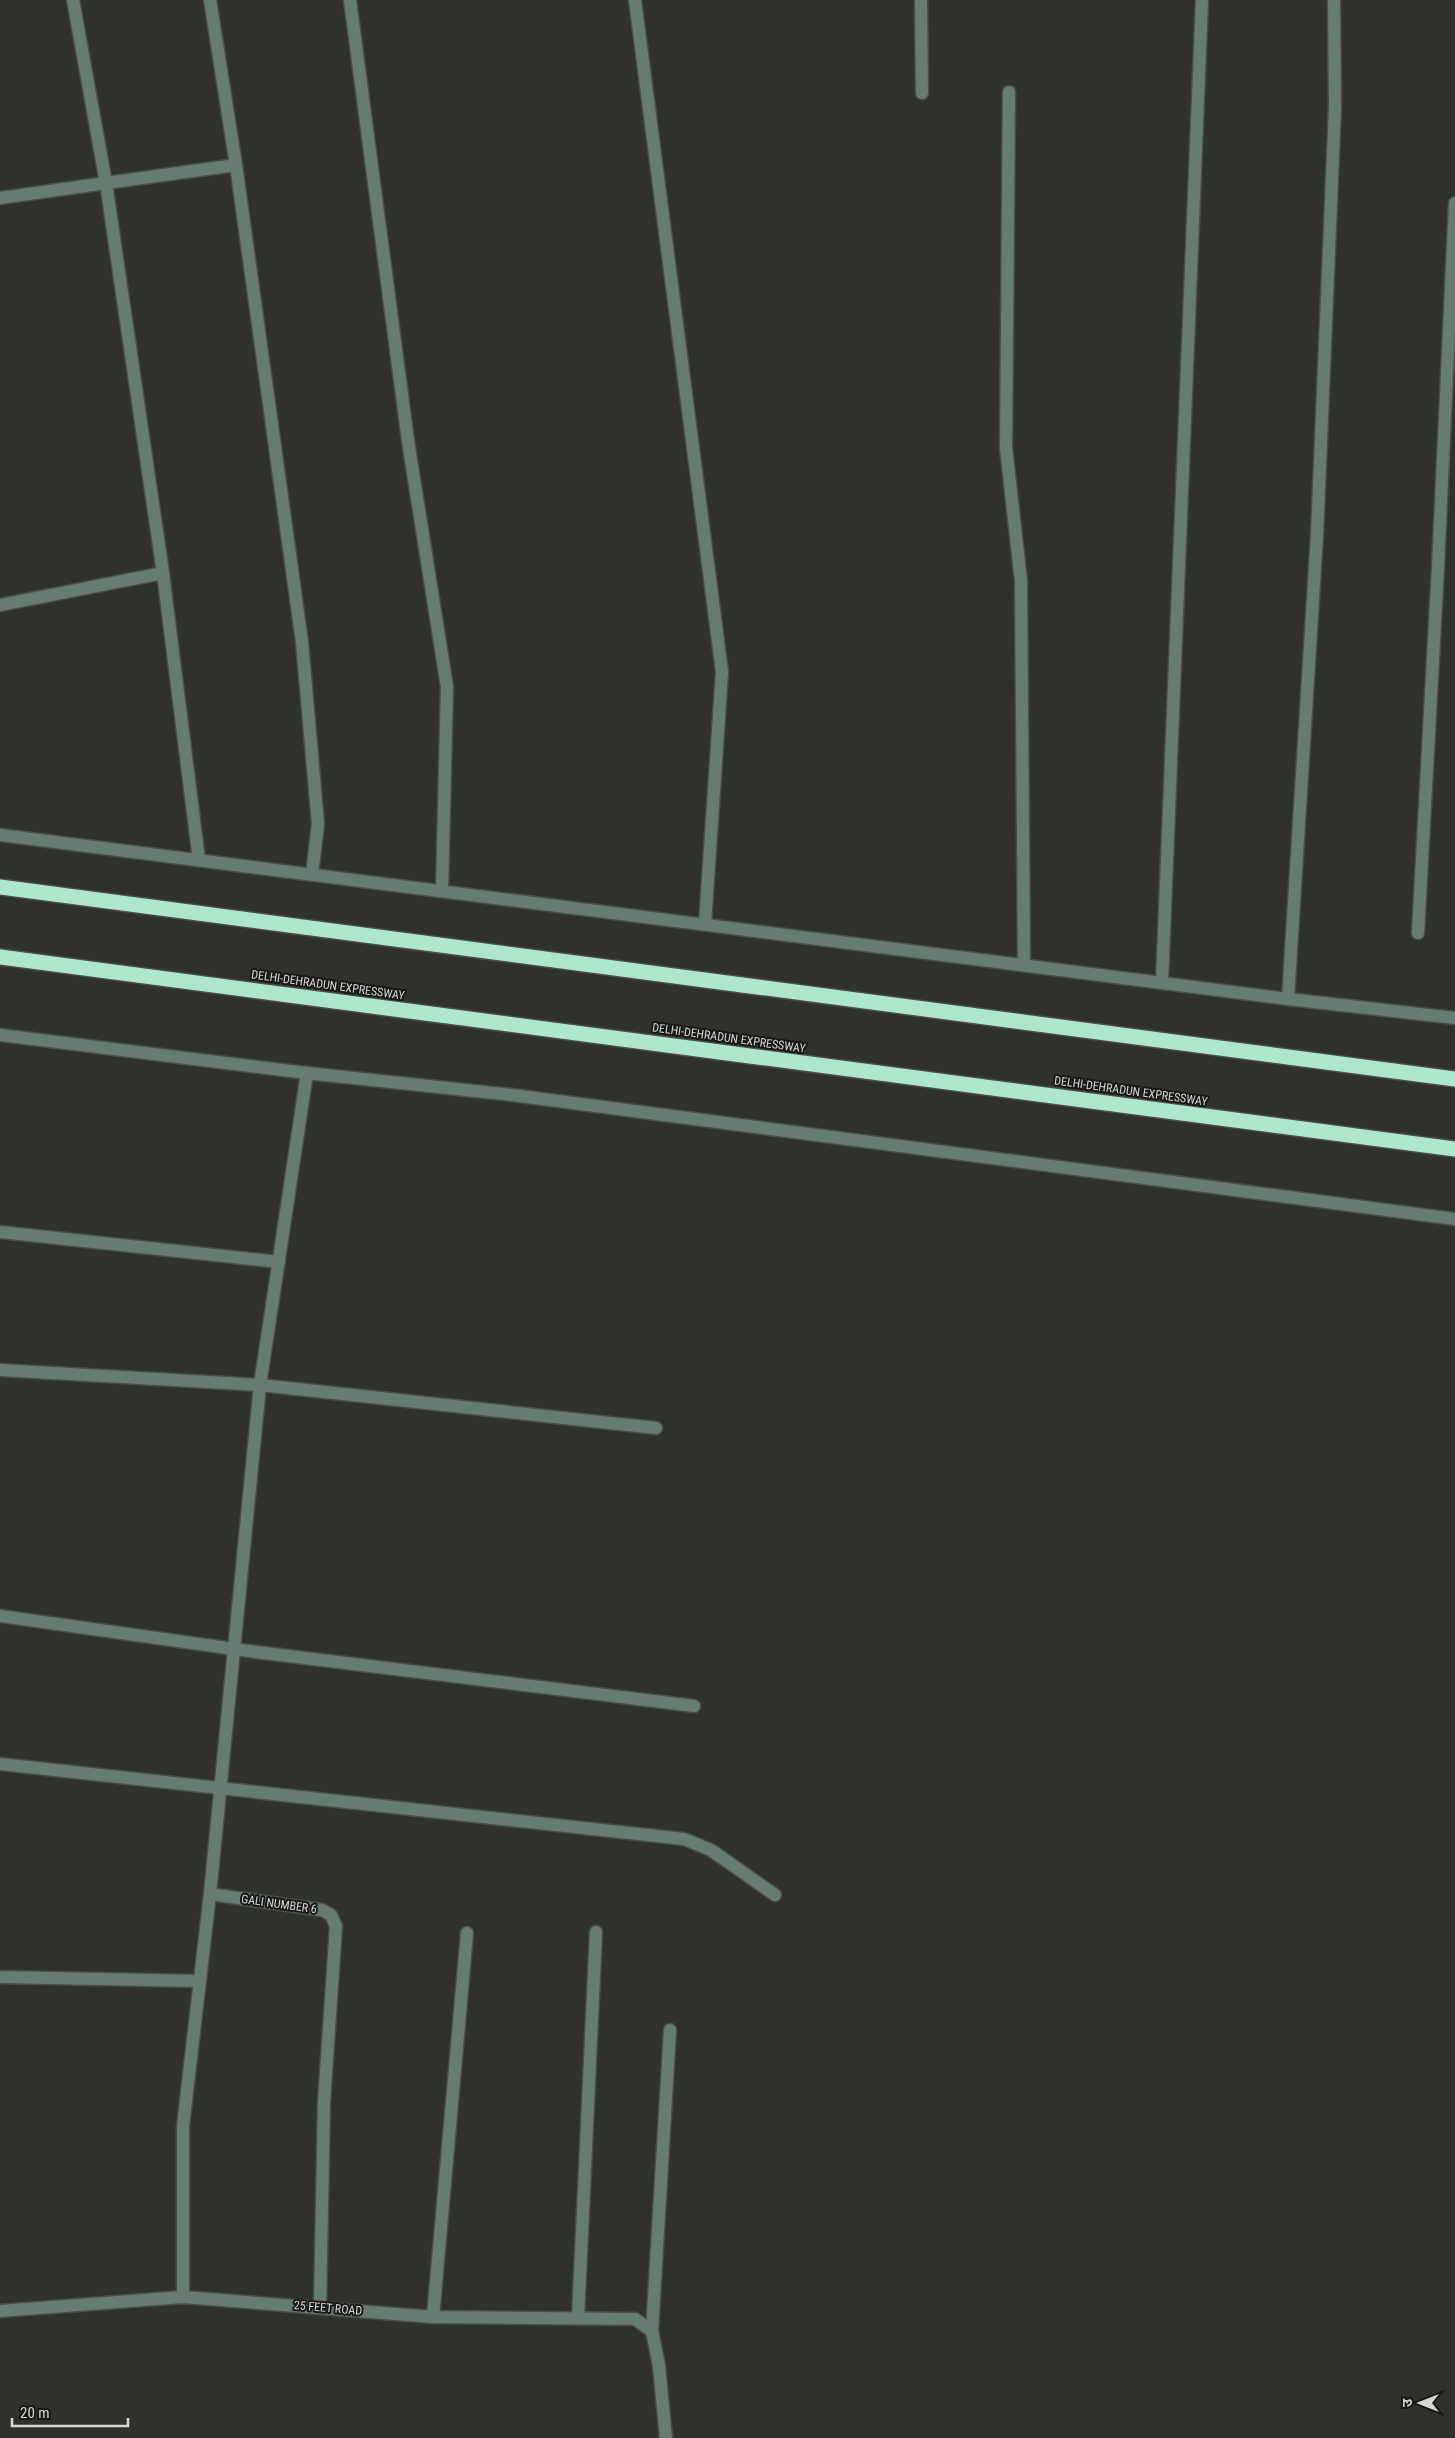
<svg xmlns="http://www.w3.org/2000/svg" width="1455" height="2438" font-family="'Roboto Condensed','Noto Sans Devanagari',sans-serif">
<rect width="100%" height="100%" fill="#2e312c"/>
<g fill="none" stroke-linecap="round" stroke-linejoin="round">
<defs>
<g id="minor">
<polyline points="210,0 236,165 302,642 318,824 312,874"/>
<polyline points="350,0 408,441 447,687 442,891"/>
<polyline points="635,0 722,672 705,924"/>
<polyline points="921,0 922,93"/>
<polyline points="1009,92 1006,448 1021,581 1024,964"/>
<polyline points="0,198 106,183 73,0"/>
<polyline points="0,605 163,573"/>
<polyline points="0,835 1288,999 1455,1018"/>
<polyline points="199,860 163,573 106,183 236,165"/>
<polyline points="1418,933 1438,567 1455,203"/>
<polyline points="1162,982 1202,0"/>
<polyline points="1288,999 1317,535 1335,107 1334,0"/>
<polyline points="0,1035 307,1073 512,1095 1455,1219"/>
<polyline points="0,1232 279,1262"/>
<polyline points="0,1370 260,1385 656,1428"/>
<polyline points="0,1616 256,1652 694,1706"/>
<polyline points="0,1764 684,1839 711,1850 775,1895"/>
<polyline points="210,1894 322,1910 331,1915 336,1926 324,2102 320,2308"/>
<polyline points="0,1977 199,1981"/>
<polyline points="183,2297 183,2126 210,1894 260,1385 307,1073"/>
<polyline points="0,2311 183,2297 433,2317 635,2319 652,2331"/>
<polyline points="433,2317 467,1933"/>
<polyline points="578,2318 596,1932"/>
<polyline points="666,2438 659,2366 652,2331 670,2030"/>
</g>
<g id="highway">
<polyline points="0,887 1455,1079"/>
<polyline points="0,957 1455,1149"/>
</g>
</defs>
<use href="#minor" stroke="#494c47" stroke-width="15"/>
<use href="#highway" stroke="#494c47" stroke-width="18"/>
<use href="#minor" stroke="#667c72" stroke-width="12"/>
<use href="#highway" stroke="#aee7cc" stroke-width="15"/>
</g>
<g text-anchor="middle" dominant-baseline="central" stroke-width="4" stroke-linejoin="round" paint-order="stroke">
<g font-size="12" fill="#d5d8d4" stroke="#171816">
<text transform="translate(328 985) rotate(8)">DELHI-DEHRADUN EXPRESSWAY</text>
<text transform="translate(729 1038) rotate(8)">DELHI-DEHRADUN EXPRESSWAY</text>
<text transform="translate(1131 1091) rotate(8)">DELHI-DEHRADUN EXPRESSWAY</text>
<text transform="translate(279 1904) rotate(8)">GALI NUMBER 6</text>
<text transform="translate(328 2308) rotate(5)">25 FEET ROAD</text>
</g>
</g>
<g transform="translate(1420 2403) rotate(270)" stroke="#171816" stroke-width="4" paint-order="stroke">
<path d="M0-4L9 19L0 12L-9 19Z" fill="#d5d8d4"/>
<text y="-8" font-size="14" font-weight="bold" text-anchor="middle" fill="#d5d8d4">उ</text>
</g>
<path d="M12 2418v8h116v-8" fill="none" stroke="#d5d8d4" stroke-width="2.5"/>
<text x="20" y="2418" font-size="15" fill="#d5d8d4" stroke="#171816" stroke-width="4" paint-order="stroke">20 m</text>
</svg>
